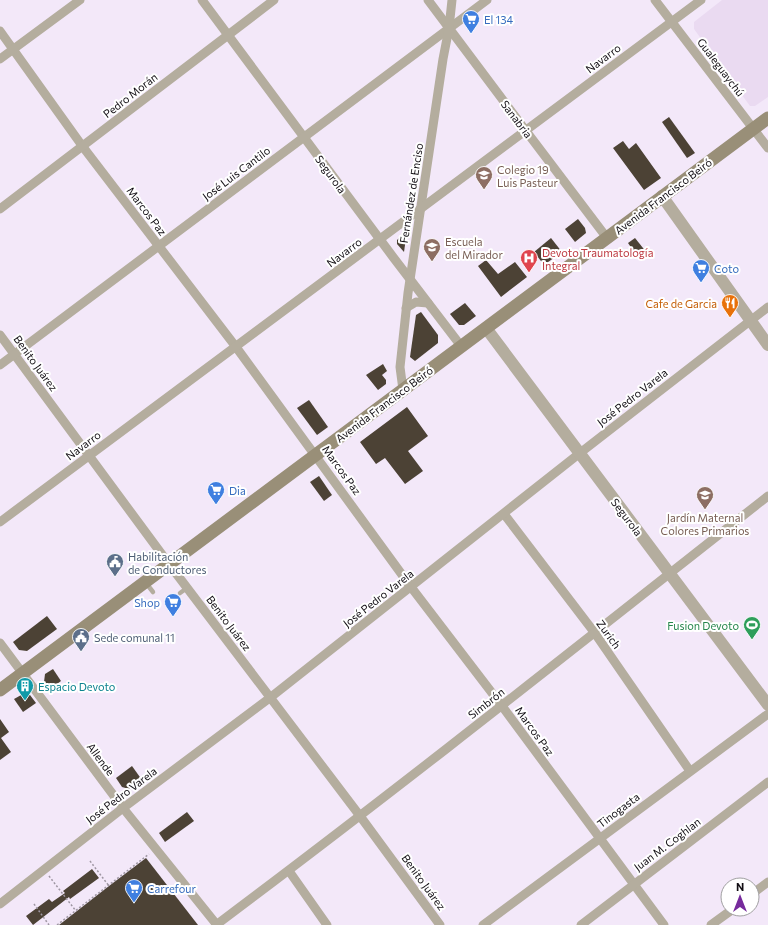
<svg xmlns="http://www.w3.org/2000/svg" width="768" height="925" font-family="Commissioner,sans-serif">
<rect width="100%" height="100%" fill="#f3e8f9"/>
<polygon fill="#eadaf1" points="722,0 768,0 768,97 755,106 750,106 694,29 694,22"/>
<g fill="#4c4235">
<polygon points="669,117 695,153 687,158 662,122"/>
<polygon points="623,141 629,149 636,143 661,178 644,190 613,148"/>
<polygon points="578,219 585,228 586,233 575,242 565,229"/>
<polygon points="407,231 404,252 397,244 397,240"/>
<polygon points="551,238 562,252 544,265 534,252"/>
<polygon points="635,238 647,253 639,259 628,243"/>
<polygon points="486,260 498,274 515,262 527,277 501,297 478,266"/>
<polygon points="465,303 476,316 464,325 459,325 450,314"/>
<polygon points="421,312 438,335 438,343 415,361 410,357 416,315"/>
<polygon points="383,364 387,371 382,375 386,380 386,384 378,390 366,375"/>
<polygon points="309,400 328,427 317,435 297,408"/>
<polygon points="407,407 428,436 408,451 423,471 405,484 385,458 376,464 360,442"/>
<polygon points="319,476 332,495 324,501 310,482"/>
<polygon points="47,616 57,629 27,651 19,650 13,642"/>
<polygon points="53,669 61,681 49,690 44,682 45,674"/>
<polygon points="23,694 30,695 36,703 23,712 14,699"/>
<polygon points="0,719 9,732 1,738 11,752 0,760"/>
<polygon points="132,766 142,780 129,789 122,787 116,778"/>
<polygon points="187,812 194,821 165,842 159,833"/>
<polygon points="146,858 198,925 59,925 109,886"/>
<polygon points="92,869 99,878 70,899 69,897 33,925 26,916 49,899 52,902 65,893 63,891"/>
</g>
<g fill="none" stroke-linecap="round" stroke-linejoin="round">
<g stroke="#9e96a2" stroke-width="1.5" stroke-dasharray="2 2" stroke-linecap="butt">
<polyline points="90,861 109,886"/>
<polyline points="49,876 76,911"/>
<polyline points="34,904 49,925"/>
<polyline points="57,925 149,854"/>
</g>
<g stroke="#b4ad9e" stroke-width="4.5">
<polyline points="146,583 153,592"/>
<polyline points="180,593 187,588"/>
</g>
<g stroke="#b4ad9e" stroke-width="9">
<polyline points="202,0 393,257 461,346"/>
<polyline points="428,0 526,131 607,238"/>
<polyline points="655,0 768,148"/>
<polyline points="0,31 83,147 236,347 411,587 502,706 664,925"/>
<polyline points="0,59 80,0"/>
<polyline points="0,209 274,0"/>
<polyline points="406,308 416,302 428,303"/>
<polyline points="0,335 169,564 360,816 440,925"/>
<polyline points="0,365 487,0"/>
<polyline points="403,390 400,367 408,293 443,59 449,28 452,0"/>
<polyline points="504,514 594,632 690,771"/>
<polyline points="0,522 701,0"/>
<polyline points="0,643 123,808 217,925"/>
<polyline points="289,871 327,925"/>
<polyline points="752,894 768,882"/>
<polyline points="0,904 123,808 271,697 580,453 768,307"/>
<path d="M216 925C403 785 585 640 768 496"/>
<polyline points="483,925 768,714"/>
<polyline points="581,925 768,782"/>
<polyline points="711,925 733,909"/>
</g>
<g stroke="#b4ad9e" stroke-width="12">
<polyline points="662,196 768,345"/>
<polyline points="486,328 768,705"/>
</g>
<polyline stroke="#998f78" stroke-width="13" points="0,690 768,118"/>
</g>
<defs>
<symbol id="supermarket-pin" viewBox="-11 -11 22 30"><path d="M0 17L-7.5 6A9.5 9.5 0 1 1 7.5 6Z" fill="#3f7fe0" stroke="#fff"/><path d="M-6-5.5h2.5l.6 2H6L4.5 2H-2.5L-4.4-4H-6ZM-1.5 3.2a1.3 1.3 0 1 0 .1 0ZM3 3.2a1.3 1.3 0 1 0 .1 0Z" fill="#fff"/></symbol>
<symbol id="school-pin" viewBox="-11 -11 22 30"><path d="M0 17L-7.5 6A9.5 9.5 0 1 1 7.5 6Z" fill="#8d6e63" stroke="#fff"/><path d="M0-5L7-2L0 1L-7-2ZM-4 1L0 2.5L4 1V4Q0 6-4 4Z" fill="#fff"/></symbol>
<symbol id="hospital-pin" viewBox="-11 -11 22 30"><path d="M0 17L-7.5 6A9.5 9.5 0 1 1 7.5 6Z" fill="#e0444e" stroke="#fff"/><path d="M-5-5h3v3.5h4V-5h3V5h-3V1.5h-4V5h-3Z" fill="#fff"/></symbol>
<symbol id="restaurant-pin" viewBox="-11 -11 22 30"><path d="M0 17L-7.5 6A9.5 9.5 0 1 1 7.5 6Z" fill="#e8710a" stroke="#fff"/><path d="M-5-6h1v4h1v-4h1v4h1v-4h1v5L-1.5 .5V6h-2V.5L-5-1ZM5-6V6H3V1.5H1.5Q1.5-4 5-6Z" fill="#fff"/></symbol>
<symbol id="civic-pin" viewBox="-11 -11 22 30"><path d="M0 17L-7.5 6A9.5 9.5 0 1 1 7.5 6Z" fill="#5c6f8a" stroke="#fff"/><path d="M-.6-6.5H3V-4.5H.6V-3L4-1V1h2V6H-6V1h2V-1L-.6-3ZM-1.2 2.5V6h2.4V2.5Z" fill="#fff"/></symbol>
<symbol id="stadium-pin" viewBox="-11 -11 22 30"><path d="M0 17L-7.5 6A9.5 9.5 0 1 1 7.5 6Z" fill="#2e9e5b" stroke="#fff"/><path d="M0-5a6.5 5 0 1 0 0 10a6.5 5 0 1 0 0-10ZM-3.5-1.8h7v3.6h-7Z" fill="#fff"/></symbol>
<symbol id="building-pin" viewBox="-11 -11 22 30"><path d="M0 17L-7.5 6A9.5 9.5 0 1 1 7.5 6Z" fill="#0f9aa8" stroke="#fff"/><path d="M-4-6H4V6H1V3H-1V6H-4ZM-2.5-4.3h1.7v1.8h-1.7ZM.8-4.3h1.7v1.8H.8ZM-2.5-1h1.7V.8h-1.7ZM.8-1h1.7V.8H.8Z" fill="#fff"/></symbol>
</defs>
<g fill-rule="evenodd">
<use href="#supermarket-pin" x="461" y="9" width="20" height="27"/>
<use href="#school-pin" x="474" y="165" width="20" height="27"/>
<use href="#school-pin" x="422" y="237" width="20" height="27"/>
<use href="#hospital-pin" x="519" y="248" width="20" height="27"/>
<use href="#supermarket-pin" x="691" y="258" width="20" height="27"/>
<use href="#restaurant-pin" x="720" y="293" width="20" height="27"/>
<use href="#supermarket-pin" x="206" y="480" width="20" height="27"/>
<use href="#school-pin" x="695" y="485" width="20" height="27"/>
<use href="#civic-pin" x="105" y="552" width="20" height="27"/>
<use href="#supermarket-pin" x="163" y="592" width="20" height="27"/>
<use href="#stadium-pin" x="742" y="615" width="20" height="27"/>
<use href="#civic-pin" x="71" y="627" width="20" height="27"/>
<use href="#building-pin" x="15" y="676" width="20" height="27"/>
<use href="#supermarket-pin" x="124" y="878" width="20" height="27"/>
</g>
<g text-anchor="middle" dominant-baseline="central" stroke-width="4" stroke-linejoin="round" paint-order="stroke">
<g font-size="11" fill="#366cbe" stroke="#fff" text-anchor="start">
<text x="484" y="19">El 134</text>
<text x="714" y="268">Coto</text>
<text x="229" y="490">Dia</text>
<text x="160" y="602" text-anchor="end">Shop</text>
<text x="147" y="888">Carrefour</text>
</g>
<g font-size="11" fill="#120e14" stroke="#fff">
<text transform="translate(603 58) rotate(-37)">Navarro</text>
<text transform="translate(721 67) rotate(53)">Gualeguaychú</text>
<text transform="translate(130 95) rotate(-38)">Pedro Morán</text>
<text transform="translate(517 119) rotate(53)">Sanabria</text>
<text transform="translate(236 173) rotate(-37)">José Luis Cantilo</text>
<text transform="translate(331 174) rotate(54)">Segurola</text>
<text transform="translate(411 193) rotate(-81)">Fernández de Enciso</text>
<text transform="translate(663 196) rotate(-37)">Avenida Francisco Beiró</text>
<text transform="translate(147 211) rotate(53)">Marcos Paz</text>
<text transform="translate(344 252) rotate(-37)">Navarro</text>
<text transform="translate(36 363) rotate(54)">Benito Juárez</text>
<text transform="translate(632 397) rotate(-38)">José Pedro Varela</text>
<text transform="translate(384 404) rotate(-37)">Avenida Francisco Beiró</text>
<text transform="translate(83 445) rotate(-37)">Navarro</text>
<text transform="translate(342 470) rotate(54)">Marcos Paz</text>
<text transform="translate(627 517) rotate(53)">Segurola</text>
<text transform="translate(378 598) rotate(-38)">José Pedro Varela</text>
<text transform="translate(229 623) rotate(53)">Benito Juárez</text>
<text transform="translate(609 634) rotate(54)">Zurich</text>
<text transform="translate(486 703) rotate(-38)">Simbrón</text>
<text transform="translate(535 731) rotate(54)">Marcos Paz</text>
<text transform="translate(101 759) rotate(53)">Allende</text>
<text transform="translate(121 795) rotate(-37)">José Pedro Varela</text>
<text transform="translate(618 810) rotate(-37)">Tinogasta</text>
<text transform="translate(667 844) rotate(-37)">Juan M. Coghlan</text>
<text transform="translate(424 882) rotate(54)">Benito Juárez</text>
</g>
<g font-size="11" fill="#785e54" stroke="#fff" text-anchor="start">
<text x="497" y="169">Colegio 19<tspan x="497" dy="13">Luis Pasteur</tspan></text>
<text x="445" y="241">Escuela<tspan x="445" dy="13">del Mirador</tspan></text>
<text x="705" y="517" text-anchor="middle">Jardín Maternal<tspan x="705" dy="13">Colores Primarios</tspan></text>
</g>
<g font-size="11" fill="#be3a42" stroke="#fff" text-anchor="start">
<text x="542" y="252">Devoto Traumatología<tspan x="542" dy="13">Integral</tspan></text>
</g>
<g font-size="11" fill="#c56008" stroke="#fff" text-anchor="end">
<text x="717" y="303">Cafe de Garcia</text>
</g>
<g font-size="11" fill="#4e5e75" stroke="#fff" text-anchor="start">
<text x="128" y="556">Habilitación<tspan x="128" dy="13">de Conductores</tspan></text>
<text x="94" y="637">Sede comunal 11</text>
</g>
<g font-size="11" fill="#27864d" stroke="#fff" text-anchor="end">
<text x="739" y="625">Fusion Devoto</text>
</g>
<g font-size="11" fill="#0d838f" stroke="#fff" text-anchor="start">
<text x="38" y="686">Espacio Devoto</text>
</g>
</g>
<g transform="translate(740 897)"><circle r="19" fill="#ffffff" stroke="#a09fa1"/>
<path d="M0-3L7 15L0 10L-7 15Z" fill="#762a9c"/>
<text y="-6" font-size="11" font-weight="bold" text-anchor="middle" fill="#120e14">N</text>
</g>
</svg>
